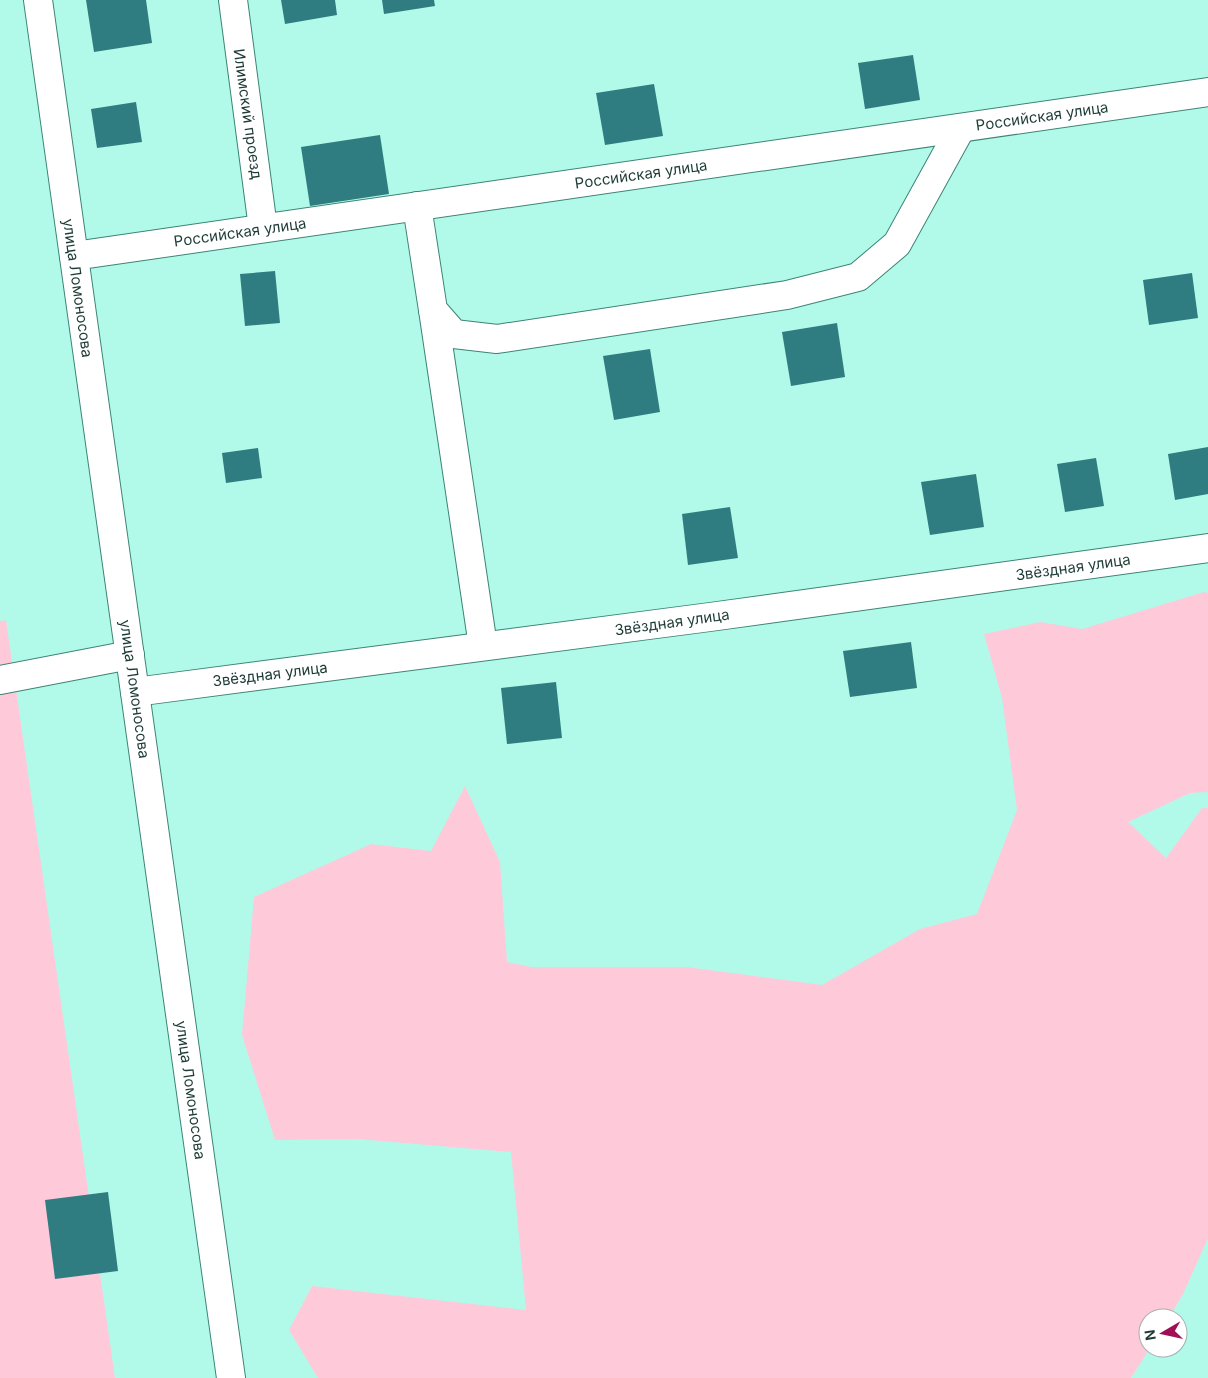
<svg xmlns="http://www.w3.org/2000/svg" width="1208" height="1378" font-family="Inter,sans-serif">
<rect width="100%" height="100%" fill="#b1fae9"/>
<g fill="#fecad9">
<polygon points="1204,592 1208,593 1208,792 1190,793 1128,822 1166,858 1202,808 1208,808 1208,1238 1183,1294 1169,1318 1148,1318 1148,1348 1150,1348 1131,1378 318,1378 289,1330 312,1286 526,1310 511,1152 357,1139 275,1140 242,1035 254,897 371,844 431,851 465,786 500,862 507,962 532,967 687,967 822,985 920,929 977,914 1017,810 1002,698 984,634 1040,622 1082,629"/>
<polygon points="6,620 115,1378 0,1378 0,621"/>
</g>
<g fill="#2f7d80">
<polygon points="86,0 146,0 152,43 94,52"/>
<polygon points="281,0 335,0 337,15 285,24"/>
<polygon points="382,0 434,0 435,6 384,14"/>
<polygon points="913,55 920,100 865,109 858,63"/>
<polygon points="654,84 663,136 605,145 596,93"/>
<polygon points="136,102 142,142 97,148 91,109"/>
<polygon points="380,135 389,194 310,206 301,147"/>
<polygon points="275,271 280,323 245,326 240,274"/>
<polygon points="1192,273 1198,318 1149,325 1143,280"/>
<polygon points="837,323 845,377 791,386 782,332"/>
<polygon points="650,349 660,412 614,420 603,356"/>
<polygon points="1208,447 1208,494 1175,500 1168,454"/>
<polygon points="258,448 262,478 226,483 222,453"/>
<polygon points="1096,458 1104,506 1065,512 1057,464"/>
<polygon points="976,474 984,527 930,535 921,482"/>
<polygon points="730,507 738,558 688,565 682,514"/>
<polygon points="911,642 917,688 850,697 843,651"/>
<polygon points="556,682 562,738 507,744 501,688"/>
<polygon points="108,1192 118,1271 55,1279 45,1200"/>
</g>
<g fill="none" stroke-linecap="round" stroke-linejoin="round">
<defs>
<g id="minor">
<polyline points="38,0 231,1378"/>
<polyline points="233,0 263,228"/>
<polyline points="417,206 433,310 454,334 497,339 787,295 858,277 897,244 961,128"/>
<polyline points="74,256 1208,92"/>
<polyline points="433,310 483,646"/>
<polyline points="0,680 130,655"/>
<polyline points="135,692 710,617 1208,548"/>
</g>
</defs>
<use href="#minor" stroke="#3d8476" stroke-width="30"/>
<use href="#minor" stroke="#fff" stroke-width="28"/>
</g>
<g text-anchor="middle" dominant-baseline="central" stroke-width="5" stroke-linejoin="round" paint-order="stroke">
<g font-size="15" fill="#1e3c36" stroke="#fff">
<text transform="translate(248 114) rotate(82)">Илимский проезд</text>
<text transform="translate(1042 116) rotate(-8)">Российская улица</text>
<text transform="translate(641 174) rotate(-8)">Российская улица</text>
<text transform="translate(240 232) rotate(-8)">Российская улица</text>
<text transform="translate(78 288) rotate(82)">улица Ломоносова</text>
<text transform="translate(1073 567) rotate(-8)">Звёздная улица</text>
<text transform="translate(672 622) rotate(-8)">Звёздная улица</text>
<text transform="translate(270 674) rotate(-7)">Звёздная улица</text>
<text transform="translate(135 689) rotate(82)">улица Ломоносова</text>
<text transform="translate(191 1090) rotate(82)">улица Ломоносова</text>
</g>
</g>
<g transform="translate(1163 1333) rotate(261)"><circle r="24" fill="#ffffff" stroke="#a5b1af"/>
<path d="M0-4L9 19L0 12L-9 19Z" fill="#a00f57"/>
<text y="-8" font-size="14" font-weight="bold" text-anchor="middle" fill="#1e3c36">N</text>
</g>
</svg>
